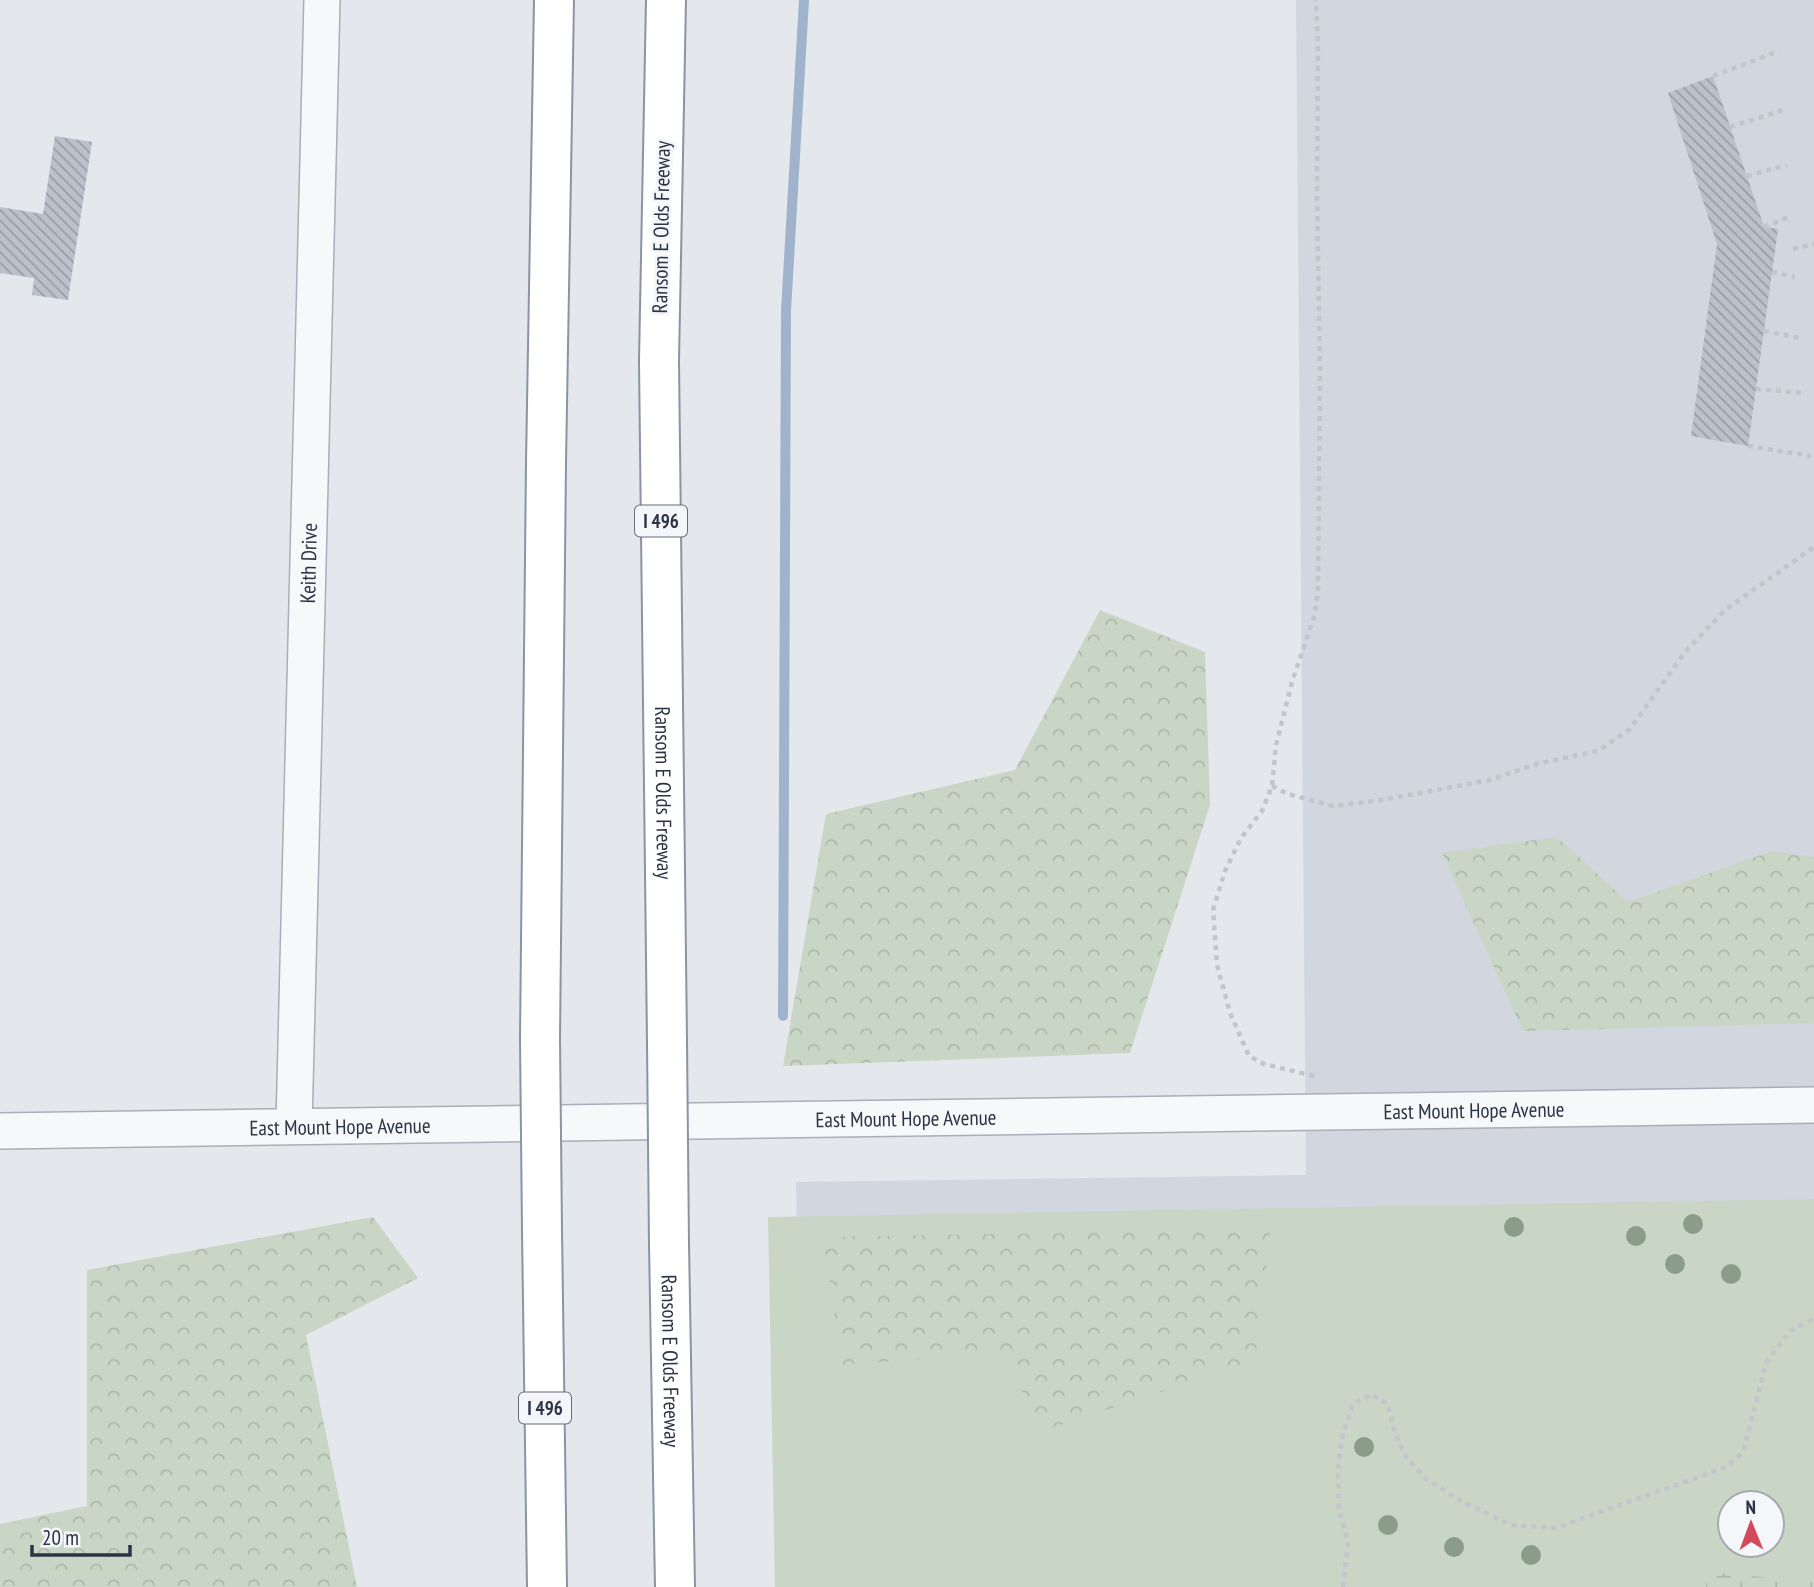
<svg xmlns="http://www.w3.org/2000/svg" width="1814" height="1587" font-family="'PT Sans Narrow',sans-serif">
<defs>
<pattern id="forest-crowns" width="20" height="18" patternUnits="userSpaceOnUse" patternTransform="scale(1.75)"><rect width="20" height="18" fill="#c9d6c5"/><path d="M2 6a3 3 0 1 1 6 0M12 15a3 3 0 1 1 6 0" fill="none" stroke="#adb8ab"/></pattern>
<pattern id="wetland-marsh" width="20" height="14" patternUnits="userSpaceOnUse" patternTransform="scale(1.75)"><rect width="20" height="14" fill="#c9d6c5"/><path d="M1 5h8M5 5V1M11 12h8M15 12V8" fill="none" stroke="#adb8ab"/></pattern>
<pattern id="building-back-hatch" width="6" height="6" patternUnits="userSpaceOnUse" patternTransform="scale(1.75)"><rect width="6" height="6" fill="#bbc0ca"/><path d="M-1 5l2 2M0 0l6 6M5-1l2 2" fill="none" stroke="#989da6"/></pattern>
</defs>
<rect width="100%" height="100%" fill="#e4e7ec"/>
<path fill="#d2d6de" fill-rule="evenodd" d="M1296 0H1814V1587H802L796 1182 1306 1175ZM1730 1503H1772V1545H1730Z"/>
<path fill="#c9d6c5" fill-rule="evenodd" d="M1814 1199V1587H775L768 1217ZM1730 1503H1772V1545H1730Z"/>
<g fill="url(#forest-crowns)">
<polygon points="1100,610 1205,652 1210,805 1130,1053 783,1066 826,814 1015,770"/>
<polygon points="1557,837 1628,902 1772,851 1814,857 1814,1023 1523,1031 1442,853"/>
<polygon points="373,1217 418,1278 306,1335 357,1587 0,1587 0,1524 87,1506 87,1270"/>
<polygon points="1271,1229 1255,1361 1039,1432 1006,1353 842,1365 823,1237"/>
</g>
<polygon fill="url(#wetland-marsh)" points="1708,1572 1814,1582 1814,1587 1706,1587"/>
<g fill="none" stroke-linecap="round" stroke-linejoin="round">
<polyline stroke="#9fb4cc" stroke-width="10" points="783,1016 786,311 804,0"/>
</g>
<g fill="url(#building-back-hatch)">
<polygon points="1713,76 1764,227 1778,229 1748,446 1691,436 1717,244 1668,93"/>
<polygon points="55,136 92,142 68,300 32,295 34,278 0,273 0,207 43,214"/>
</g>
<g fill="none" stroke-linecap="round" stroke-linejoin="round">
<defs>
<g id="minor">
<path id="s1" d="M294 1125 322 0"/>
<path id="s2" d="M0 1131 1814 1105"/>
</g>
<g id="highway">
<path id="s3" d="M666 0 659 361 667 1042"/>
<polyline points="540,1039 546,463 554,0"/>
<polyline points="542,1230 547,1587"/>
<path id="s4" d="M669 1244 675 1587"/>
</g>
</defs>
<use href="#minor" stroke="#a9aeb7" stroke-width="38"/>
<use href="#highway" stroke="#8b94a3" stroke-width="42"/>
<g stroke="#c2c5cb" stroke-width="4.5" stroke-dasharray="5 5" stroke-linecap="butt">
<polyline points="1713,76 1779,51"/>
<polyline points="1730,127 1783,110"/>
<polyline points="1747,176 1787,165"/>
<polyline points="1764,227 1791,216"/>
<polyline points="1793,249 1814,244"/>
<polyline points="1772,272 1795,277"/>
<polyline points="1764,331 1800,338"/>
<polyline points="1756,389 1804,393"/>
<polyline points="1748,446 1811,456"/>
<polyline points="1272,786 1288,794 1333,806 1382,800 1490,780 1540,763 1598,751 1630,729 1685,652 1725,610 1814,547"/>
<polyline points="1314,1076 1264,1064 1249,1056 1230,1013 1217,965 1213,910 1225,871 1241,838 1262,811 1272,786 1276,745 1292,682 1314,617 1318,592 1320,371 1317,190 1318,46 1316,0"/>
<polyline points="1343,1587 1348,1542 1339,1510 1338,1463 1343,1433 1353,1404 1371,1394 1388,1404 1393,1427 1404,1454 1425,1478 1461,1501 1511,1525 1556,1528 1726,1467 1743,1452 1766,1363 1790,1331 1814,1319"/>
</g>
<use href="#minor" stroke="#f7f8fa" stroke-width="35"/>
<use href="#highway" stroke="#fff" stroke-width="38"/>
<defs>
<g id="highway-bridge">
<polyline points="540,1039 542,1230"/>
<polyline points="667,1042 669,1244"/>
</g>
</defs>
<use href="#highway-bridge" stroke="#8b94a3" stroke-width="42" stroke-linecap="butt"/>
<use href="#highway-bridge" stroke="#fff" stroke-width="38"/>
</g>
<g fill="#899d89">
<circle cx="1693" cy="1224" r="10"/>
<circle cx="1514" cy="1227" r="10"/>
<circle cx="1636" cy="1236" r="10"/>
<circle cx="1675" cy="1264" r="10"/>
<circle cx="1731" cy="1274" r="10"/>
<circle cx="1364" cy="1447" r="10"/>
<circle cx="1388" cy="1525" r="10"/>
<circle cx="1454" cy="1547" r="10"/>
<circle cx="1531" cy="1555" r="10"/>
</g>
<g text-anchor="middle" dominant-baseline="central" stroke-width="6" stroke-linejoin="round" paint-order="stroke">
<g fill="#f4f6f9" stroke="#676e7b" stroke-width="2">
<rect x="635" y="505.5" width="52" height="31" rx="5"/>
<rect x="519" y="1392.5" width="52" height="31" rx="5"/>
</g>
<g font-size="19" font-weight="bold" fill="#2b3445">
<text x="661" y="521">I 496</text>
<text x="545" y="1408">I 496</text>
</g>
<g font-size="21" fill="#2b3445" stroke="#f4f6f9">
<text transform="translate(661 227) rotate(-89)">Ransom E Olds Freeway</text>
<text stroke="none"><textPath href="#s1" startOffset="562">Keith Drive</textPath></text>
<text stroke="none"><textPath href="#s3" startOffset="793">Ransom E Olds Freeway</textPath></text>
<text stroke="none"><textPath href="#s2" startOffset="1474">East Mount Hope Avenue</textPath></text>
<text stroke="none"><textPath href="#s2" startOffset="906">East Mount Hope Avenue</textPath></text>
<text stroke="none"><textPath href="#s2" startOffset="340">East Mount Hope Avenue</textPath></text>
<text stroke="none"><textPath href="#s4" startOffset="117">Ransom E Olds Freeway</textPath></text>
</g>
</g>
<g transform="translate(1751 1524) rotate(359)"><circle r="33" fill="#f4f6f9" stroke="#a4a8b1" stroke-width="2"/>
<path d="M0-5L12 26L0 18L-12 26Z" fill="#d1495b"/>
<text y="-10" font-size="19" font-weight="bold" text-anchor="middle" fill="#2b3445">N</text>
</g>
<path d="M32 1545v10h98v-10" fill="none" stroke="#2b3445" stroke-width="3.5"/>
<text x="42" y="1545" font-size="21" fill="#2b3445" stroke="#f4f6f9" stroke-width="5" paint-order="stroke">20 m</text>
</svg>
